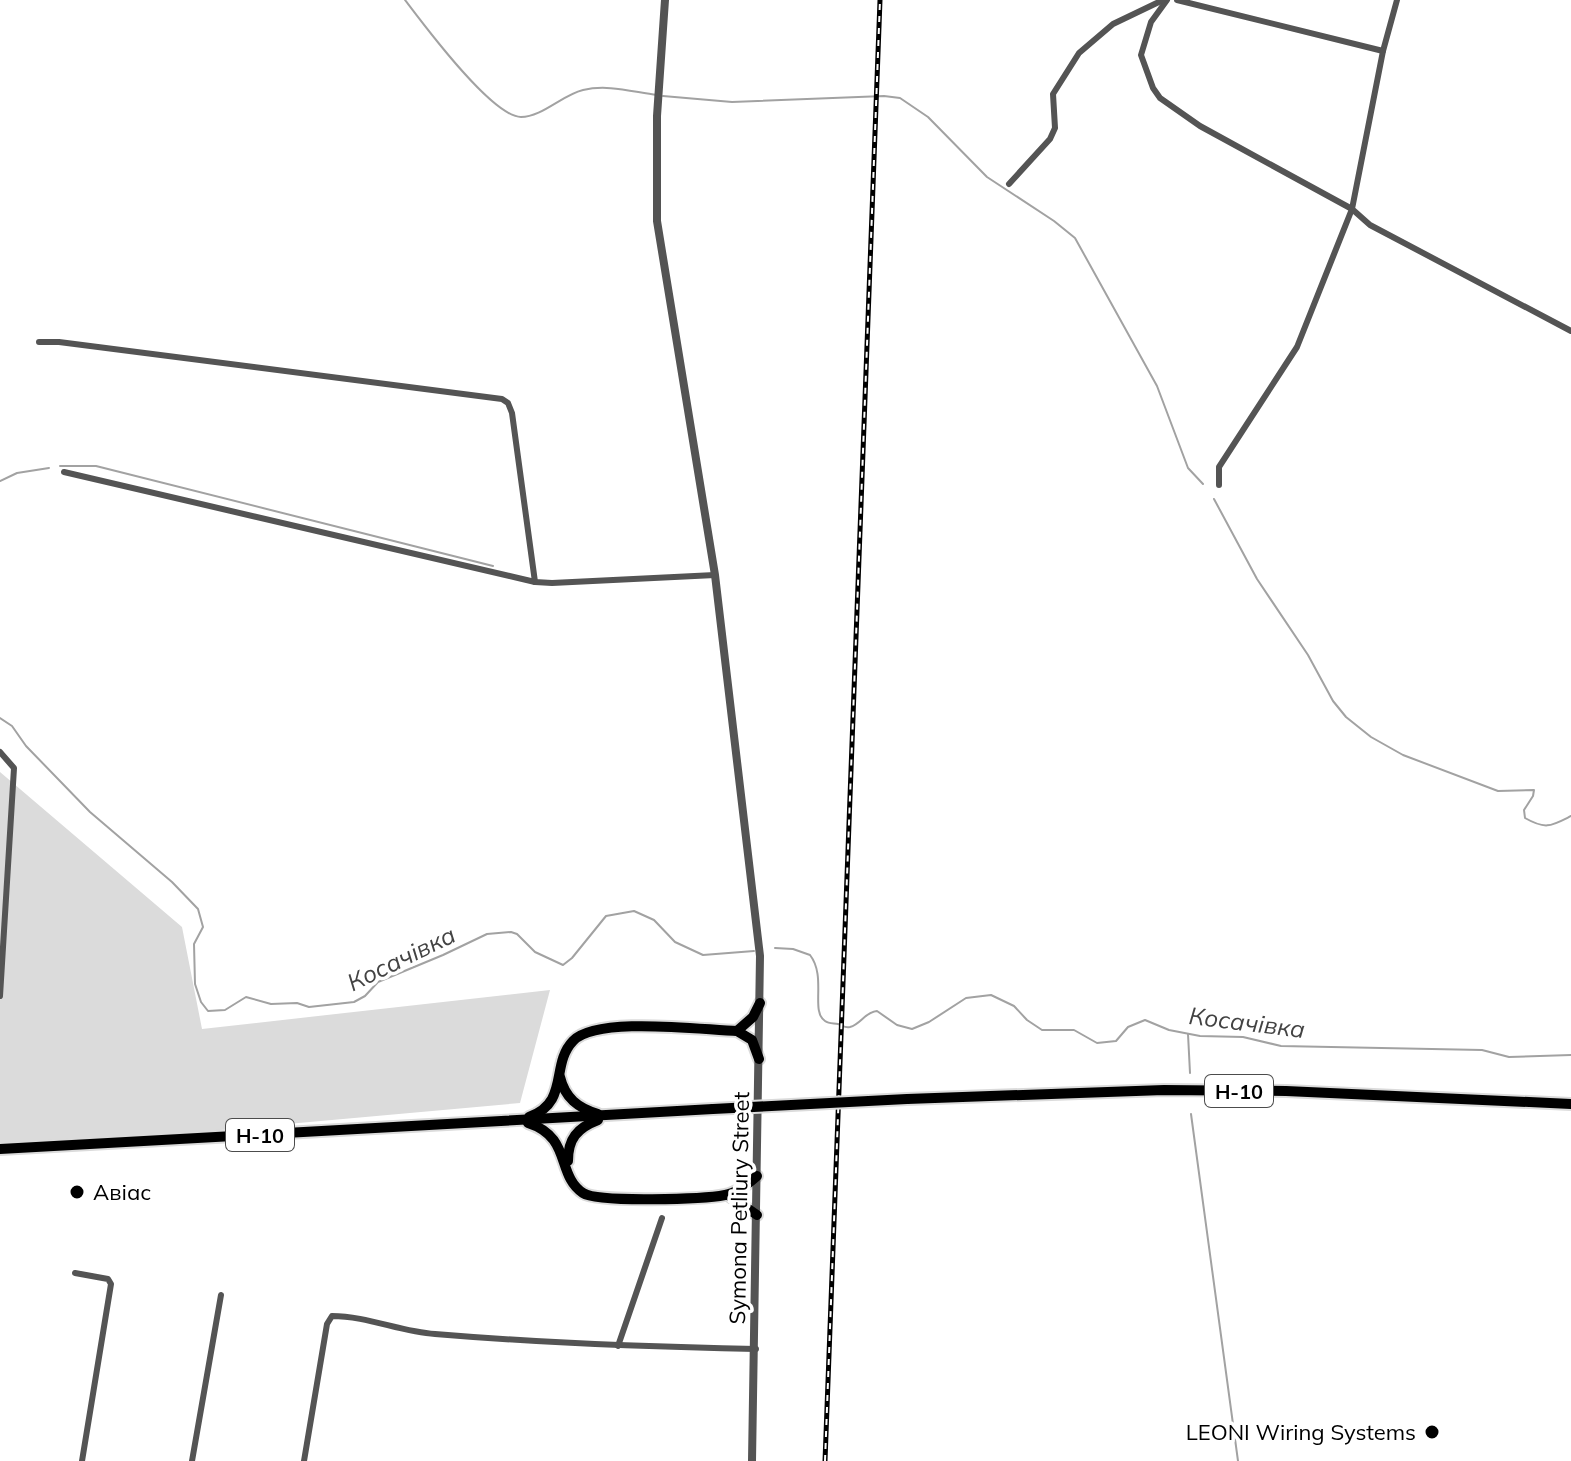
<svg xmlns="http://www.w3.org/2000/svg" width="1571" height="1461" font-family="Mulish,sans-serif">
<rect width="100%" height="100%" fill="#fff"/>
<polygon fill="#dbdbdb" points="0,772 182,927 202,1029 550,990 520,1103 0,1150"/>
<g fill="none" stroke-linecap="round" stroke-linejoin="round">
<g stroke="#a2a2a2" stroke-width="2">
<path d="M405 0C424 25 492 117 521 117 542 117 562 95 583 90 608 84 633 92 657 95"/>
<polyline points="663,96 732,102 884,96 900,98 928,117 987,177 1054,221 1075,238 1157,386 1188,468 1203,484"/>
<polyline points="60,466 96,466 493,566"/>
<polyline points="0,481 17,473 49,468"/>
<path d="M1214 499 1257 579 1308 655 1333 701 1346 717 1371 737 1403 755 1498 791 1534 790 1533 796 1524 810 1525 818C1546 830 1551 826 1571 816"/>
<polyline points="0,718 12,726 26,746 90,812 172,882 198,909 203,927 194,944 195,984 201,1002 208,1011 225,1010 246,997 271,1004 297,1003 309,1007 354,1002 365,996 378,982 443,955 487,934 511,932 517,934 535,952 563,965 572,958 606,916 634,911 654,920 675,942 703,955 754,951"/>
<path d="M775 948 793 949 810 955C827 977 810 1011 825 1021 829 1024 834 1023 838 1024 844 1026 844 1028 850 1027 861 1024 865 1012 877 1011L897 1025 912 1029 929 1022 966 998 991 995 1014 1006 1027 1020 1042 1030H1074L1097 1043 1116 1041 1128 1027 1145 1020 1169 1030 1200 1036 1243 1037 1281 1046 1482 1050 1509 1057 1571 1055"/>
<polyline points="1188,1034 1190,1073"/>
<polyline points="1191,1114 1238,1461"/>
</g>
<defs>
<g id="primary">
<polyline points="737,1031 753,1017 760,1003"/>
<path d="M560 1077C565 1098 578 1108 598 1114"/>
<polyline points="907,1099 1164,1090 1286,1091 1571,1104"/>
<path d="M529 1117C570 1102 550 1065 573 1041 597 1016 702 1030 737 1031L752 1040 759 1059"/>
<path d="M528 1123C572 1137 556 1175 583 1193 598 1203 705 1199 725 1195 737 1193 748 1184 757 1176"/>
<polyline points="0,1149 713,1109"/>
<path d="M568 1161C568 1139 577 1128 598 1120"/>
<polyline points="728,1195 757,1215"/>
</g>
</defs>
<use href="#primary" stroke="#dbdbdb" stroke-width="14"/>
<g stroke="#545454" stroke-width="6">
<polyline points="1167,0 1151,22 1141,55 1153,88 1160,98 1200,126 1352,209 1297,347 1219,467 1219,485"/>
<polyline points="1177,0 1383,51 1397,0"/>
<polyline points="1383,51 1352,209 1370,225 1571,331"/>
<polyline points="1009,184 1050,139 1055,128 1053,94 1079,53 1113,24 1163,0"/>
<polyline points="39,342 59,342 502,399 508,403 512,413 535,582"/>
<polyline points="64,472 535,582 552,583 715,575"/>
<polyline points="0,752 14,768 0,996"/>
<polyline points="75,1273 108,1279 111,1284 82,1461"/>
<polyline points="618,1346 662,1218"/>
<polyline points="192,1461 221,1295"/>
<path d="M304 1461 327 1324 332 1316C367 1316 401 1332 435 1334 542 1343 649 1347 756 1349"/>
</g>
<polyline stroke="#545454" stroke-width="8" points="665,0 657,116 657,221 715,575 760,956 752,1461"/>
<use href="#primary" stroke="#000" stroke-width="10"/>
<defs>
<polyline id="rail" points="825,1461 880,0"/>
</defs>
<use href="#rail" stroke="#000" stroke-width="5"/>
<use href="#rail" stroke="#fff" stroke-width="2" stroke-dasharray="6" stroke-linecap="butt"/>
<defs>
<polyline id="primary-bridge" points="713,1109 907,1099"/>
</defs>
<use href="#primary-bridge" stroke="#dbdbdb" stroke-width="14" stroke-linecap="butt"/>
<use href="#primary-bridge" stroke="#000" stroke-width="10"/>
</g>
<g fill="#000" stroke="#fff" stroke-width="3">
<circle cx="77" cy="1192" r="8"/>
<circle cx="1432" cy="1432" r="8"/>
</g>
<g text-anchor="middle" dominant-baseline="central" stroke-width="7" stroke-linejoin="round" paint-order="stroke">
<g fill="#fff" stroke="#4c4c4c" stroke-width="2">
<rect x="1205" y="1075" width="68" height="32" rx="6"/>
<rect x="226" y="1119" width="68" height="32" rx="6"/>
</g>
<g font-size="20" font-weight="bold" fill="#000">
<text x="1239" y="1091">Н-10</text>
<text x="260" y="1135">Н-10</text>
</g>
<g font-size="22" fill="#000" stroke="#fff" text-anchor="start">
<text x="93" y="1192">Авіас</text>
<text x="1416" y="1432" text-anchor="end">LEONI Wiring Systems</text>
</g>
<g font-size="22" fill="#000" stroke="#fff">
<text transform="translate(739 1208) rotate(-89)">Symona Petliury Street</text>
</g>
<g font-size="24" font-style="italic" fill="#434343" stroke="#fff">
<text transform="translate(401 958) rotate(-26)">Косачівка</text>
<text transform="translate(1247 1022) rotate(7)">Косачівка</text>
</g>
</g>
</svg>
